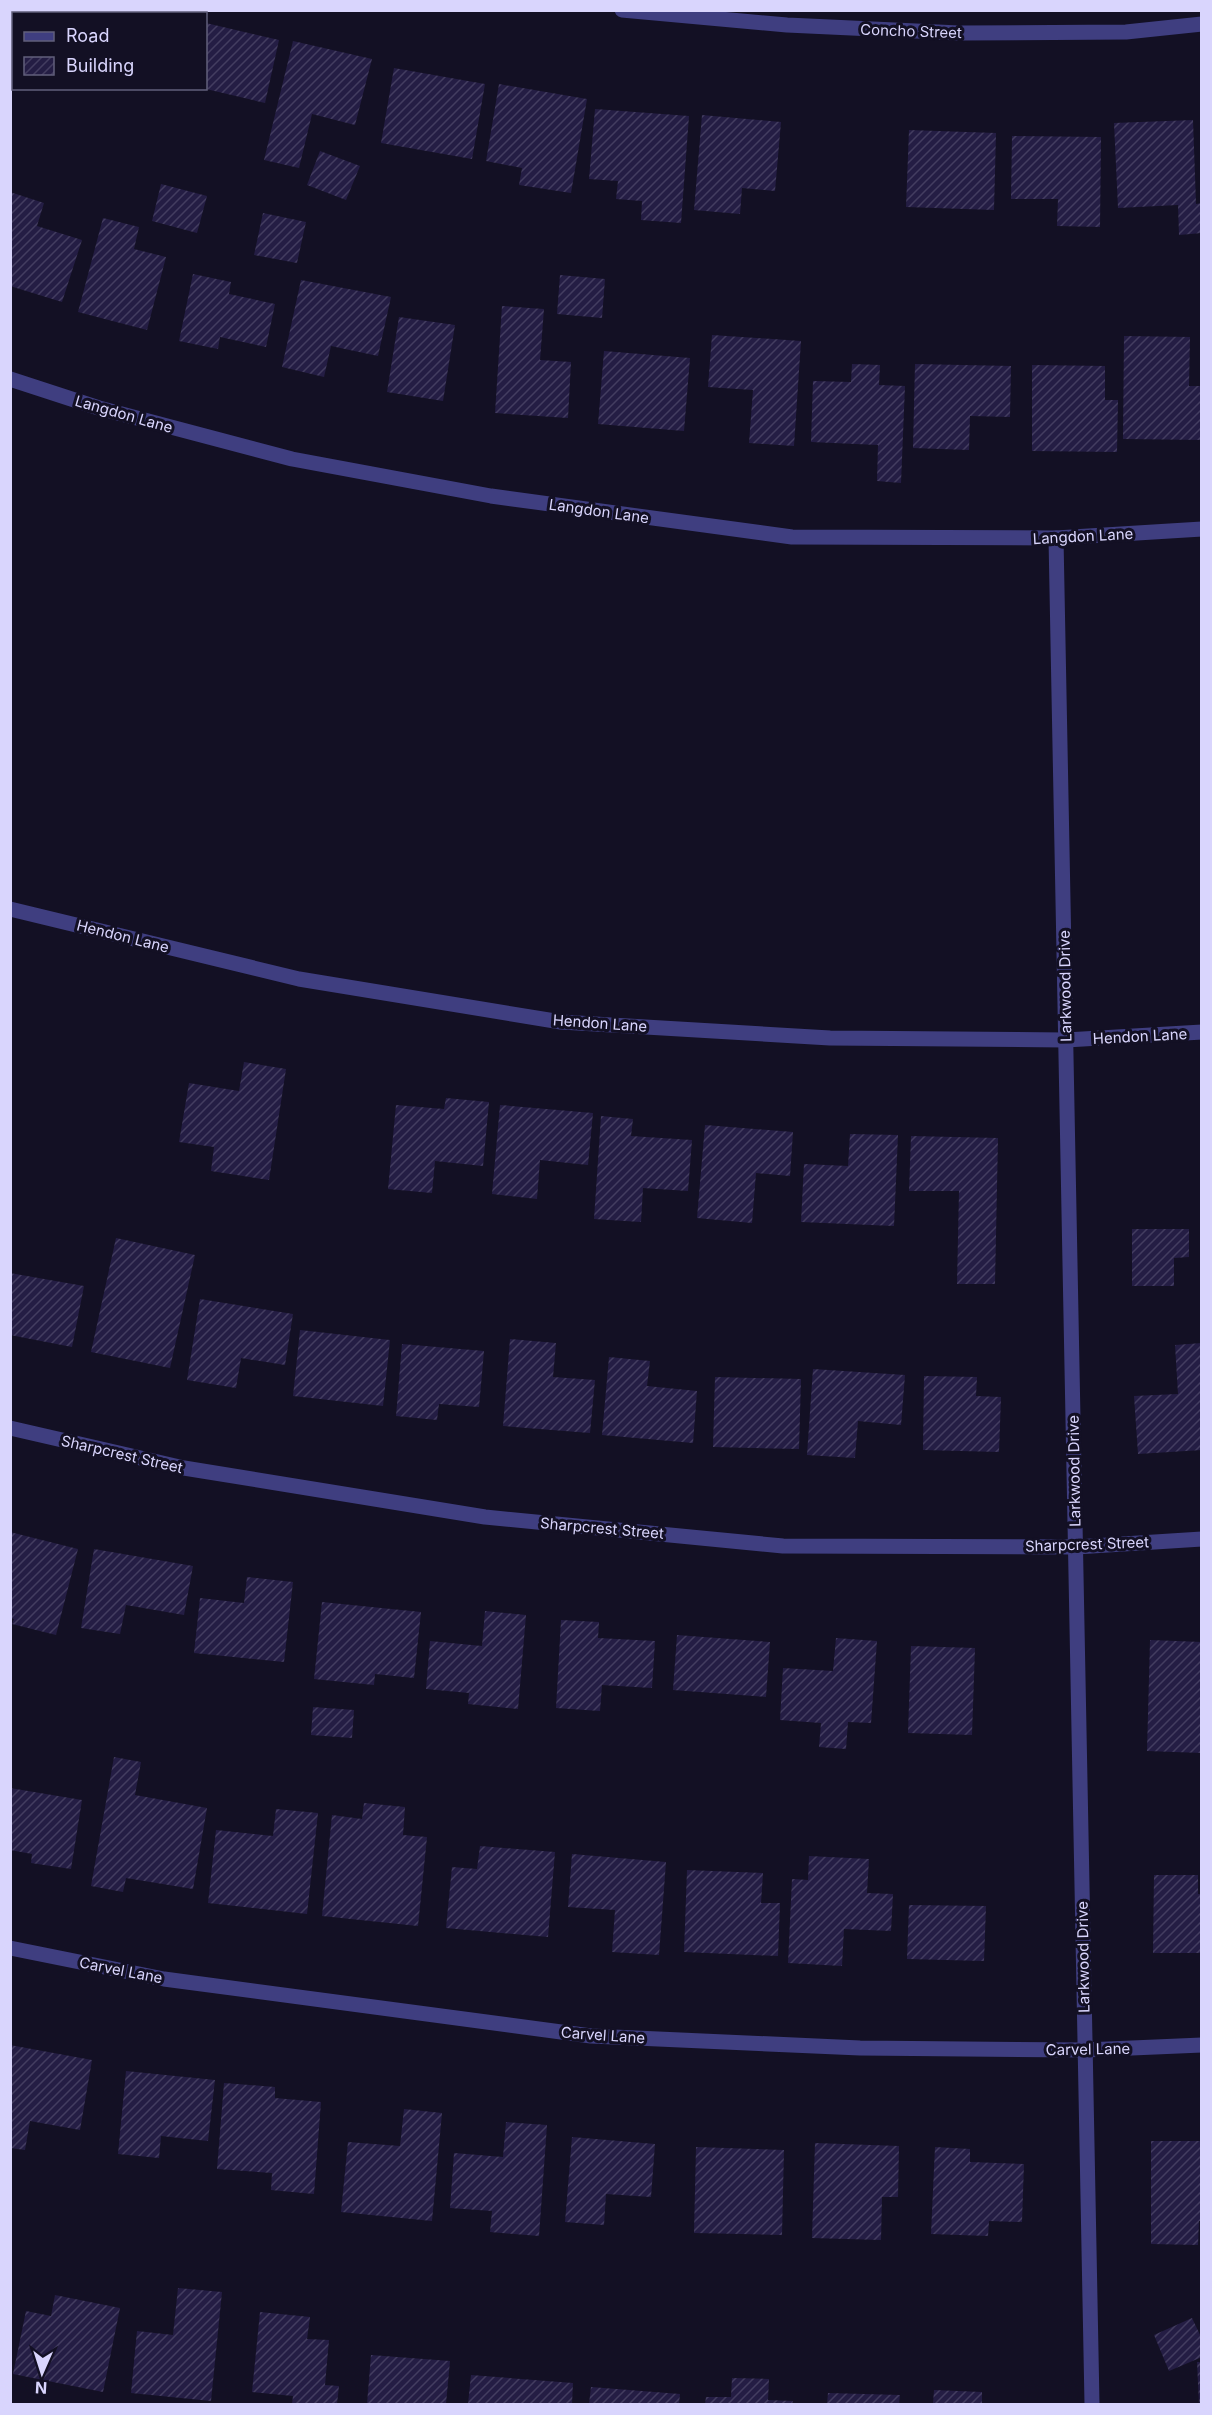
<svg xmlns="http://www.w3.org/2000/svg" width="1212" height="2415" font-family="Inter,sans-serif">
<defs>
<pattern id="building-hatch" width="6" height="6" patternUnits="userSpaceOnUse" patternTransform="scale(1.5)"><rect width="6" height="6" fill="#241d44"/><path d="M-1 1l2-2M0 6l6-6M5 7l2-2" fill="none" stroke="#433d60"/></pattern>
</defs>
<rect width="100%" height="100%" fill="#131024"/>
<g fill="url(#building-hatch)">
<polygon points="10,10 50,10 49,14 14,14 14,66 10,65"/>
<polygon points="92,10 182,10 181,14 91,14"/>
<polygon points="206,23 279,40 265,103 206,89"/>
<polygon points="293,41 372,59 355,125 312,114 299,168 264,160"/>
<polygon points="394,68 485,84 472,159 381,143"/>
<polygon points="499,84 587,99 571,193 519,185 522,168 486,161"/>
<polygon points="595,109 689,116 681,223 641,220 642,201 616,199 618,181 589,179"/>
<polygon points="702,115 781,122 775,191 742,188 740,214 694,210"/>
<polygon points="1193,120 1196,204 1202,203 1202,233 1179,235 1178,205 1118,208 1114,123"/>
<polygon points="909,130 996,133 994,210 906,207"/>
<polygon points="1012,136 1101,137 1100,227 1057,226 1058,199 1011,199"/>
<polygon points="320,151 360,166 346,200 307,185"/>
<polygon points="161,184 207,196 197,233 152,221"/>
<polygon points="10,192 44,203 37,226 82,240 62,302 10,286"/>
<polygon points="263,213 306,222 297,263 254,255"/>
<polygon points="103,218 139,227 134,249 166,257 147,330 78,312"/>
<polygon points="193,274 231,282 229,294 275,304 266,347 220,337 218,349 179,341"/>
<polygon points="560,275 605,279 602,318 557,314"/>
<polygon points="301,280 391,297 378,356 331,346 324,377 282,367"/>
<polygon points="502,306 544,309 540,360 571,362 568,418 495,413"/>
<polygon points="399,317 455,325 443,401 387,392"/>
<polygon points="712,335 801,341 794,446 749,443 753,390 708,387"/>
<polygon points="1124,336 1190,337 1189,386 1202,386 1202,440 1123,439"/>
<polygon points="604,351 690,358 684,431 598,424"/>
<polygon points="852,364 880,365 879,385 905,386 901,483 877,481 878,445 811,442 813,381 851,382"/>
<polygon points="915,364 1011,366 1010,417 970,416 969,450 913,448"/>
<polygon points="1032,365 1105,366 1105,400 1118,400 1117,452 1032,451"/>
<polygon points="244,1062 286,1069 269,1180 211,1171 214,1147 179,1142 189,1083 239,1091"/>
<polygon points="446,1098 489,1102 483,1166 435,1161 432,1193 388,1189 396,1105 444,1109"/>
<polygon points="500,1105 593,1113 588,1165 540,1160 537,1199 492,1194"/>
<polygon points="601,1116 633,1119 631,1136 692,1140 688,1191 643,1188 641,1222 594,1219"/>
<polygon points="705,1125 793,1132 790,1176 756,1173 752,1223 697,1218"/>
<polygon points="850,1134 898,1135 894,1226 801,1222 804,1164 848,1166"/>
<polygon points="911,1136 998,1138 995,1284 957,1284 959,1191 909,1191"/>
<polygon points="1132,1229 1189,1229 1189,1257 1174,1258 1174,1286 1132,1286"/>
<polygon points="116,1238 195,1255 170,1368 91,1352"/>
<polygon points="10,1273 84,1286 72,1347 10,1335"/>
<polygon points="200,1299 293,1314 285,1365 241,1358 236,1388 187,1380"/>
<polygon points="300,1330 390,1340 383,1406 293,1396"/>
<polygon points="510,1339 556,1343 553,1377 595,1380 590,1433 503,1426"/>
<polygon points="1202,1343 1202,1450 1138,1454 1134,1396 1178,1394 1175,1345"/>
<polygon points="402,1344 484,1351 479,1407 439,1404 437,1420 396,1416"/>
<polygon points="609,1357 650,1361 647,1386 697,1391 693,1443 602,1435"/>
<polygon points="813,1369 905,1375 901,1425 858,1421 855,1458 807,1455"/>
<polygon points="924,1376 977,1377 976,1396 1001,1397 999,1452 923,1450"/>
<polygon points="715,1377 801,1379 799,1449 713,1447"/>
<polygon points="10,1532 78,1549 56,1635 12,1624 14,1619 10,1618"/>
<polygon points="94,1549 193,1566 184,1615 126,1605 120,1634 81,1628"/>
<polygon points="247,1577 293,1582 284,1662 194,1653 200,1598 244,1603"/>
<polygon points="322,1602 421,1612 414,1678 375,1674 374,1685 314,1679"/>
<polygon points="485,1611 526,1615 518,1709 468,1704 469,1693 426,1689 430,1641 482,1646"/>
<polygon points="561,1620 599,1622 598,1638 655,1641 652,1688 602,1685 600,1711 556,1708"/>
<polygon points="677,1635 770,1642 766,1697 673,1690"/>
<polygon points="836,1638 877,1641 871,1723 848,1722 846,1749 819,1747 821,1723 780,1720 783,1668 833,1671"/>
<polygon points="1150,1640 1202,1642 1202,1753 1147,1751"/>
<polygon points="911,1646 975,1648 972,1735 908,1733"/>
<polygon points="313,1707 354,1710 352,1738 311,1735"/>
<polygon points="114,1757 141,1762 135,1795 207,1808 193,1889 126,1878 123,1892 91,1886"/>
<polygon points="10,1788 82,1800 71,1869 31,1863 32,1854 10,1850"/>
<polygon points="364,1803 405,1807 403,1835 427,1837 418,1926 322,1916 332,1815 362,1819"/>
<polygon points="276,1809 318,1813 307,1914 208,1903 216,1830 273,1836"/>
<polygon points="480,1846 555,1852 548,1937 446,1928 452,1867 477,1869"/>
<polygon points="572,1854 666,1862 659,1955 612,1952 615,1910 568,1907"/>
<polygon points="809,1856 869,1859 867,1893 893,1894 891,1931 844,1929 842,1966 788,1963 792,1879 808,1880"/>
<polygon points="687,1870 763,1873 761,1903 780,1903 778,1956 684,1952"/>
<polygon points="1154,1875 1198,1875 1198,1894 1202,1894 1202,1953 1153,1953"/>
<polygon points="909,1905 986,1906 984,1961 907,1959"/>
<polygon points="10,2045 92,2060 80,2130 30,2121 25,2150 10,2148"/>
<polygon points="126,2071 215,2080 208,2141 161,2136 159,2158 118,2154"/>
<polygon points="224,2083 275,2087 275,2098 321,2102 314,2194 271,2190 272,2173 217,2169"/>
<polygon points="404,2109 442,2113 432,2221 341,2212 348,2142 400,2146"/>
<polygon points="506,2122 547,2125 539,2236 490,2232 492,2211 450,2208 454,2153 503,2157"/>
<polygon points="572,2137 655,2144 651,2197 606,2194 604,2225 565,2222"/>
<polygon points="1151,2141 1202,2141 1202,2221 1199,2221 1198,2245 1151,2244"/>
<polygon points="815,2143 899,2146 898,2197 882,2197 881,2240 812,2238"/>
<polygon points="696,2147 784,2150 782,2235 694,2233"/>
<polygon points="935,2147 970,2149 970,2162 1024,2164 1022,2222 989,2221 988,2236 931,2234"/>
<polygon points="178,2288 222,2292 211,2401 131,2393 137,2331 173,2335"/>
<polygon points="55,2295 120,2308 103,2392 13,2374 26,2311 51,2316"/>
<polygon points="260,2312 310,2317 307,2339 329,2340 325,2385 339,2386 337,2404 292,2404 293,2396 252,2392"/>
<polygon points="1192,2318 1202,2339 1202,2357 1169,2371 1154,2335"/>
<polygon points="371,2355 450,2361 446,2404 367,2404"/>
<polygon points="1197,2362 1202,2362 1202,2404 1199,2404"/>
<polygon points="471,2375 573,2383 572,2404 468,2404"/>
<polygon points="732,2378 769,2379 768,2400 793,2401 792,2404 705,2404 706,2397 731,2397"/>
<polygon points="591,2387 680,2394 679,2404 589,2404"/>
<polygon points="934,2390 982,2392 982,2404 933,2404"/>
<polygon points="828,2393 900,2395 899,2404 827,2404"/>
</g>
<g fill="none" stroke-linecap="round" stroke-linejoin="round">
<g stroke="#3f3e80" stroke-width="15">
<polyline points="622,10 787,25 959,33 1126,32 1202,24"/>
<polyline points="10,379 99,408 292,459 491,496 792,537 1056,538 1202,529"/>
<polyline points="1056,538 1092,2404"/>
<polyline points="10,909 299,979 561,1022 830,1038 1066,1040 1202,1032"/>
<polyline points="10,1428 184,1468 485,1517 783,1546 1076,1547 1202,1539"/>
<polyline points="10,1948 164,1979 591,2036 860,2048 1085,2050 1202,2045"/>
</g>
</g>
<g text-anchor="middle" dominant-baseline="central" stroke-width="6" stroke-linejoin="round" paint-order="stroke">
<g font-size="15" fill="#d9d5fd" stroke="#131024">
<text transform="translate(911 31) rotate(2)">Concho Street</text>
<text transform="translate(124 414) rotate(16)">Langdon Lane</text>
<text transform="translate(599 511) rotate(8)">Langdon Lane</text>
<text transform="translate(1083 536) rotate(-3)">Langdon Lane</text>
<text transform="translate(123 936) rotate(14)">Hendon Lane</text>
<text transform="translate(1065 986) rotate(-91)">Larkwood Drive</text>
<text transform="translate(600 1023) rotate(4)">Hendon Lane</text>
<text transform="translate(1140 1036) rotate(-3)">Hendon Lane</text>
<text transform="translate(122 1454) rotate(13)">Sharpcrest Street</text>
<text transform="translate(1074 1471) rotate(-91)">Larkwood Drive</text>
<text transform="translate(602 1528) rotate(5)">Sharpcrest Street</text>
<text transform="translate(1087 1544) rotate(-2)">Sharpcrest Street</text>
<text transform="translate(1083 1957) rotate(-91)">Larkwood Drive</text>
<text transform="translate(121 1970) rotate(11)">Carvel Lane</text>
<text transform="translate(603 2035) rotate(4)">Carvel Lane</text>
<text transform="translate(1088 2049) rotate(-1)">Carvel Lane</text>
</g>
</g>
<rect width="1212" height="2415" fill="none" stroke="#d9d5fd" stroke-width="24"/>
<rect x="12" y="12" width="195" height="78" fill="#131024" stroke="#625f7b" stroke-width="1.5"/>
<rect x="24" y="32" width="30" height="9" fill="#3f3e80" stroke="#625f7b" stroke-width="1.5"/>
<text x="66" y="42" font-size="18" fill="#d9d5fd">Road</text>
<rect x="24" y="57" width="30" height="18" fill="url(#building-hatch)" stroke="#625f7b" stroke-width="1.5"/>
<text x="66" y="72" font-size="18" fill="#d9d5fd">Building</text>
<g transform="translate(42 2373) rotate(183)" stroke="#131024" stroke-width="4.5" paint-order="stroke">
<path d="M0-4.5L10 22L0 15L-10 22Z" fill="#d9d5fd"/>
<text y="-9" font-size="16" font-weight="bold" text-anchor="middle" fill="#d9d5fd">N</text>
</g>
</svg>
